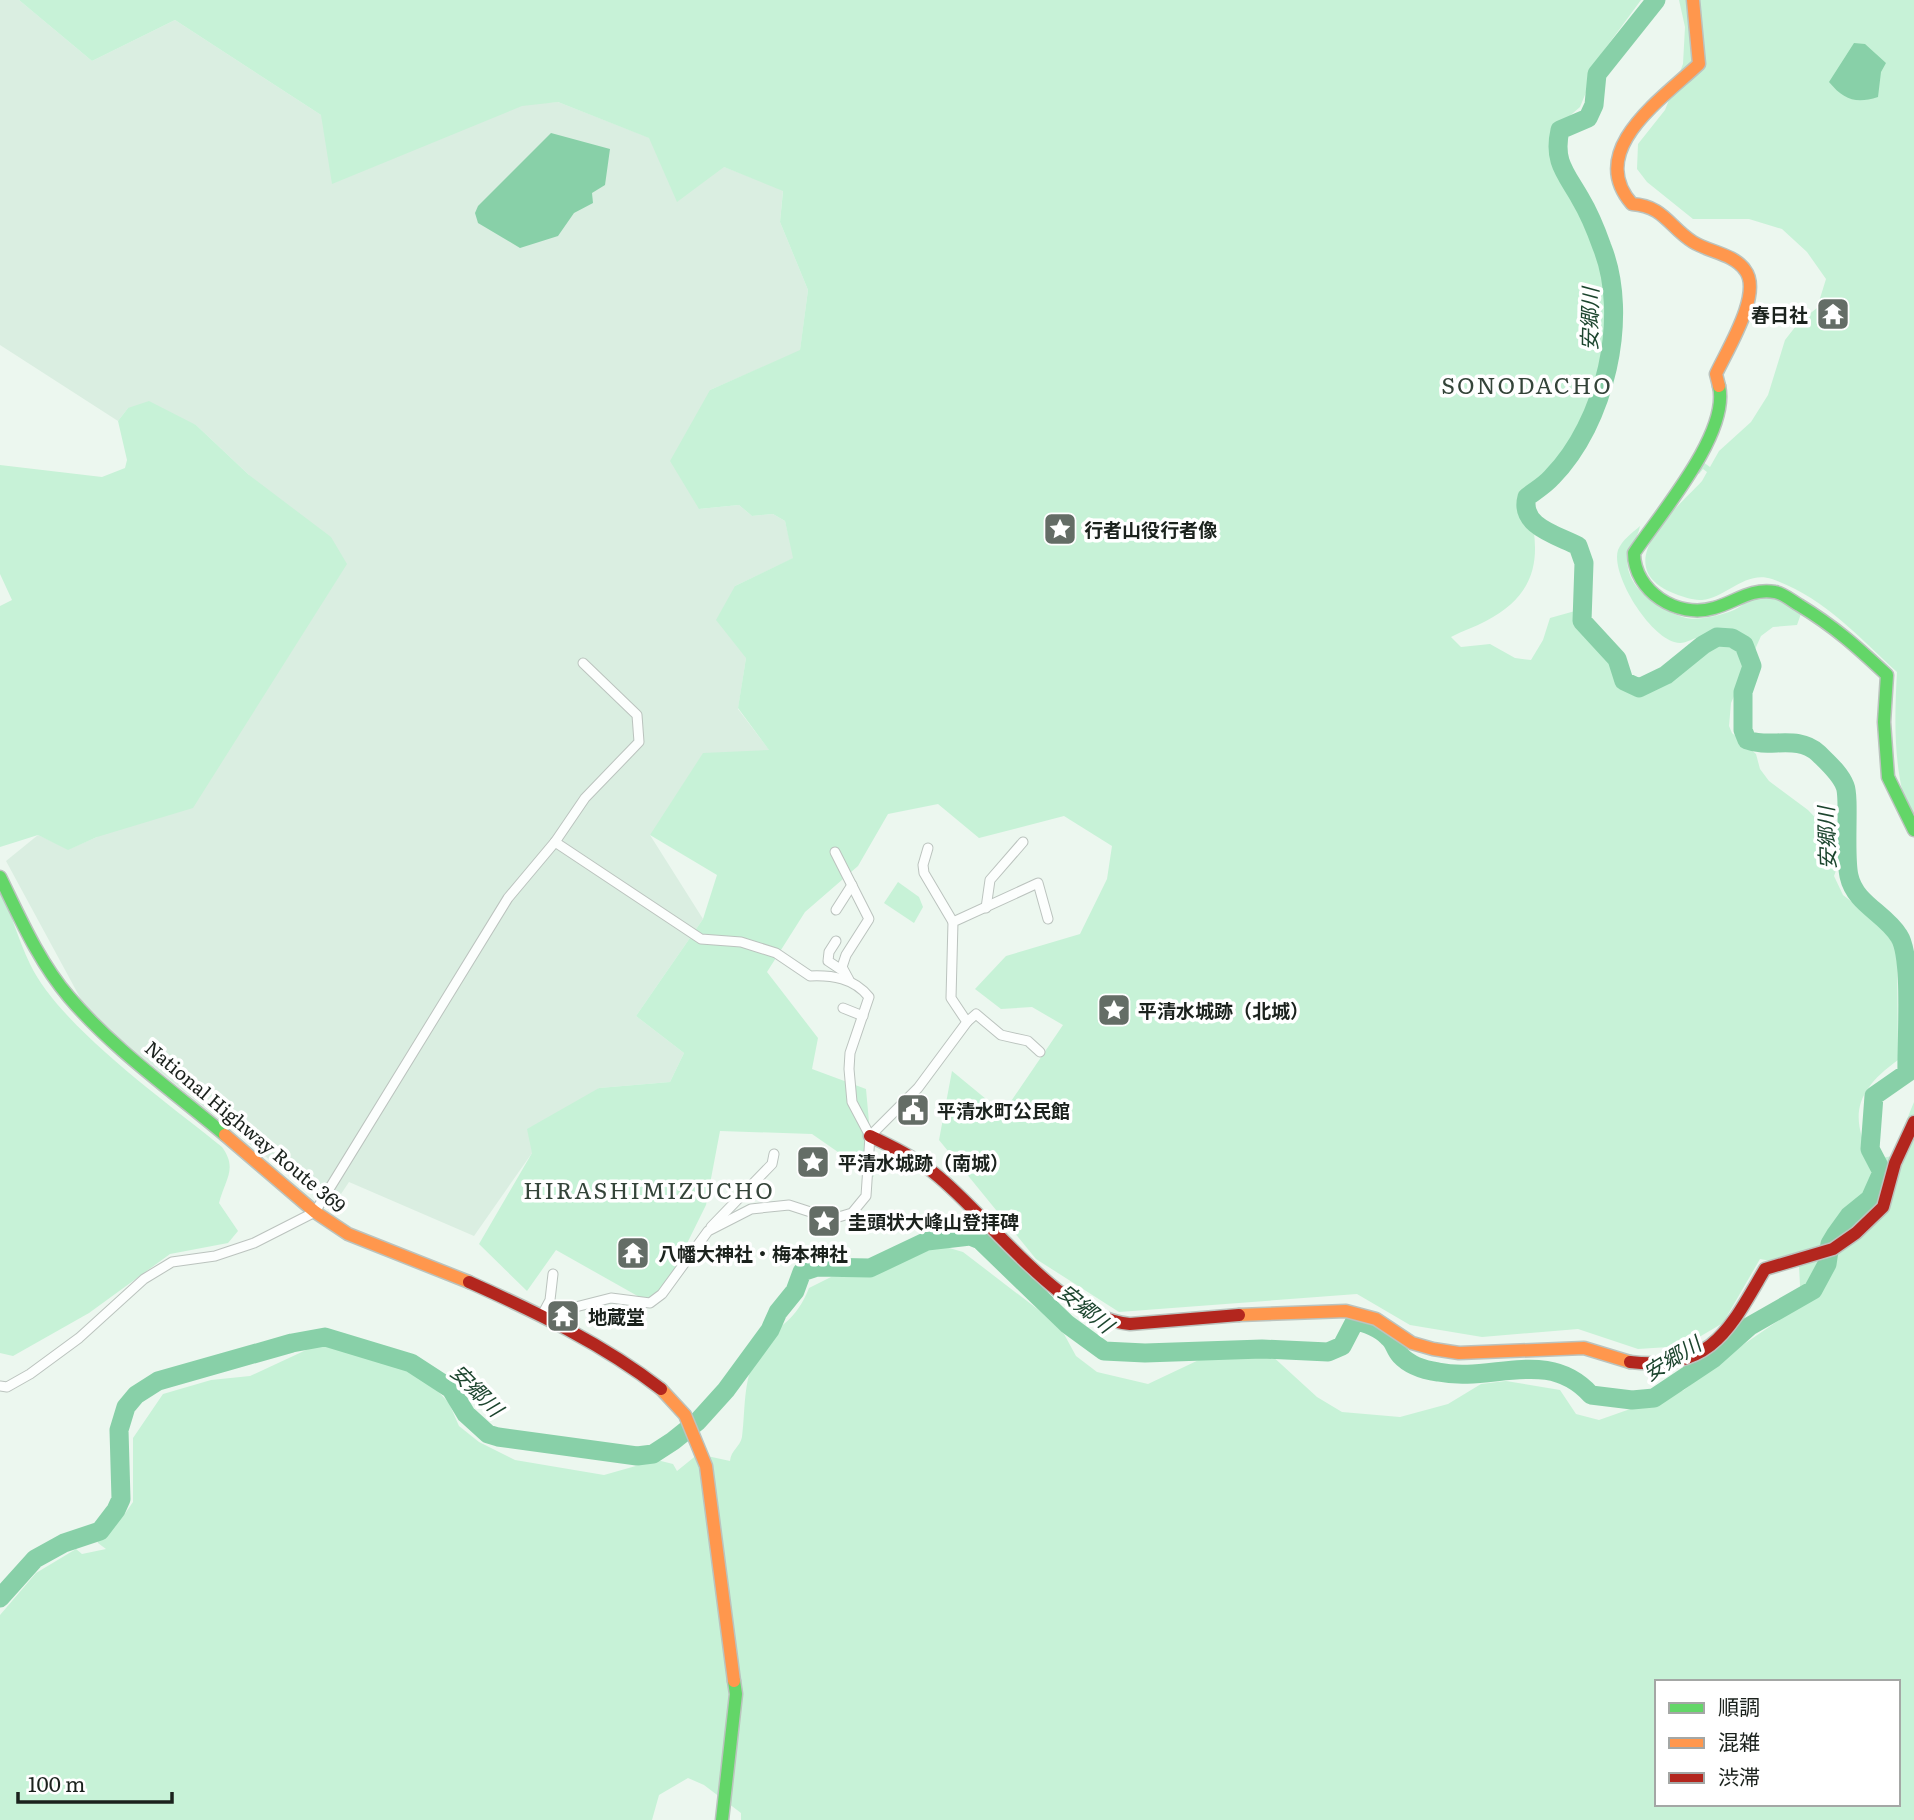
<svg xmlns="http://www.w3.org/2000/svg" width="1914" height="1820" font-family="Literata,'Noto Sans JP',serif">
<rect width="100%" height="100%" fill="#ecf7ef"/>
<polygon fill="#daeee1" points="0,0 19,0 92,61 175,20 321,115 558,102 783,190 780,222 808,290 800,351 710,390 699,509 739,505 752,516 773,514 785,521 794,558 735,586 746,658 738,709 770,751 650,835 703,919 636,1016 684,1053 670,1082 599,1088 532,1153 474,1236 349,1182 331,1209 90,1016 6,861 38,835 69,849 97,837 249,475 196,425 128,408 118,421 0,345"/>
<g fill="#c7f2d7" fill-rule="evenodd">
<path d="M19 0H1641L1602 53 1580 107 1557 127 1550 141 1551 158 1590 229 1603 276 1607 322 1605 366 1569 446 1527 500C1542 553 1540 593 1486 621 1475 627 1462 631 1451 637L1461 647 1490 644 1515 658 1531 660 1543 640 1550 618 1575 611C1588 641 1617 686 1656 682L1712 644 1701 636C1695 638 1686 643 1680 643 1653 643 1610 575 1618 550 1622 540 1632 533 1640 526 1637 543 1623 552 1629 572 1635 594 1665 612 1686 618 1697 621 1723 615 1734 610 1745 605 1754 593 1768 595 1778 596 1792 606 1802 611L1797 625 1773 627 1761 636 1731 703 1729 726 1732 733 1756 754 1760 769 1769 781 1808 810 1831 834 1842 855 1834 876 1843 895 1878 922 1897 949 1898 1060C1858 1089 1847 1114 1872 1160L1892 1156 1914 1102V1820H741V1813L704 1785 688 1778 659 1795 652 1820H0V1615L36 1573 76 1549 82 1554 106 1549 98 1543 97 1538 124 1515 133 1502V1438L163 1394 211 1380 250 1376 319 1344 405 1370 432 1385 449 1403 459 1426 479 1442 515 1460 604 1475 657 1460 673 1464 677 1471 698 1454 730 1461C731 1450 740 1447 742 1437 746 1407 742 1374 762 1347 781 1321 795 1323 809 1288L831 1277H855L886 1270 924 1249 939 1245 963 1252 1040 1311 1064 1334 1076 1356 1097 1372 1148 1384 1203 1358 1270 1354 1317 1397 1342 1412 1400 1417 1448 1404 1481 1384 1506 1381 1560 1390 1576 1414 1599 1420 1684 1390 1731 1353 1801 1305 1799 1266 1760 1259 1723 1323 1684 1346 1638 1349 1578 1329 1482 1337 1410 1325 1357 1294 1119 1312 1036 1259 939 1140 952 1071 1003 1113 1063 1025 1032 1007 1001 1009 975 989 1006 956 1080 934 1107 879 1112 846 1064 816 979 838 938 804 888 814 858 866 805 912 767 972 818 1038 812 1069 866 1089 874 1177 812 1134 720 1131 706 1205 662 1294 650 1303 556 1250 527 1291 479 1244 532 1153 527 1129 599 1088 670 1082 684 1053 636 1016 703 919 717 875 650 835 703 753 769 750 738 708 746 658 716 620 735 586 793 558 785 521 773 514 752 516 739 505 699 509 670 461 710 390 800 350 808 290 780 222 783 191 724 167 677 202 649 138 558 102 522 106 332 184 321 115 175 20 92 61ZM1657 1682H1898V1804H1657Z"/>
<path d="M1679 0H1914V828C1893 778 1894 725 1897 672 1859 637 1822 596 1772 579 1745 570 1726 598 1702 600 1688 600 1667 592 1657 584 1620 554 1681 504 1702 481L1707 472 1703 469 1699 474 1696 472 1703 462 1710 467 1719 451 1751 422 1768 395 1785 340 1799 322 1817 308 1826 279 1807 252 1782 229 1749 219H1693L1647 182 1637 169 1638 144 1665 110 1683 64 1685 27Z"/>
<polygon points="149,401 196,425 249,475 331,537 347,564 193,808 97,837 68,850 38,835 0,847 0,606 12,600 0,574 0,465 102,477 125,468 127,460 118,421 128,408"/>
<polygon points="898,882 919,897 923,907 914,923 884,903"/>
<path d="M0 885C10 911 18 939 30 964 59 1026 168 1103 222 1147 238 1169 225 1179 219 1203L238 1231 228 1243 170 1254 89 1313 13 1356 0 1353Z"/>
</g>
<g fill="#88d0a8">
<path d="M1854 43 1865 44 1886 63 1881 72 1878 97C1856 104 1844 100 1829 82Z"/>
<polygon points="551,133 610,149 605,185 592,193 593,203 574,213 558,236 520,248 478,223 475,213 478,206"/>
</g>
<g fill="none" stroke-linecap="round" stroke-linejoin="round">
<path stroke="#88d0a8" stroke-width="19" d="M0 1598 35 1559 64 1543 100 1531 116 1510 121 1499 119 1430 126 1407 136 1395 158 1381 292 1343 325 1337 411 1363 451 1389 466 1414 488 1434 498 1437 637 1456 653 1454 673 1441 698 1421 726 1390 770 1330 778 1312 795 1291 802 1272 817 1267 870 1268 927 1241 970 1236 980 1240 1067 1324 1104 1351 1145 1353 1262 1349 1328 1352 1342 1346 1355 1321C1365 1322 1381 1329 1388 1337 1394 1341 1395 1350 1400 1355 1410 1366 1424 1370 1438 1372 1492 1383 1548 1347 1591 1395L1632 1400 1654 1398 1714 1358 1750 1326 1813 1290 1827 1264 1830 1244 1836 1234 1849 1216 1870 1199 1882 1172 1870 1149 1874 1096 1907 1073C1906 1044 1913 957 1899 936 1885 913 1855 904 1849 876 1844 855 1850 798 1845 786 1840 773 1827 762 1818 753 1797 734 1770 749 1747 740L1743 730V692L1752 666 1744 645 1732 638 1717 637 1703 645 1666 675 1639 688 1624 681 1617 659 1582 621 1584 563 1578 546C1557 535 1519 526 1527 497 1535 491 1545 485 1552 477 1605 423 1630 317 1602 247 1596 230 1589 213 1580 198 1565 172 1553 161 1560 130L1588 118 1594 105 1597 74 1656 0"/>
<defs>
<g id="street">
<polyline points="928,848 923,865 924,873 953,922"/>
<polyline points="835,852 869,919 846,955 842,967 849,980"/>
<polyline points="986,908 990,880 1023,842"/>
<polyline points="836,910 852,885"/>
<polyline points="836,941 829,952 828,961 843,971"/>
<polyline points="843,1008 863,1016"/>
<polyline points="967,1022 976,1014 1001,1035 1028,1041 1040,1052"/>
<polyline points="870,1136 918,1088 967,1022 951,998 953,922 1038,883 1048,919"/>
<polyline points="711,1227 772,1164 774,1154"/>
<polyline points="542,1315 550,1300 553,1274"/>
<path d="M544 1315 611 1298 650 1303 662 1294 708 1231 751 1209 789 1205 832 1219 852 1213 866 1196 870 1136 852 1102 849 1069 850 1053 869 997C854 978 832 975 810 976L776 953 741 942 701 939 555 842"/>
<polyline points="0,1386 7,1387 30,1374 79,1338 144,1279 172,1262 215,1256 254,1243 315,1212 508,898 555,842 585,798 639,742 637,715 583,663"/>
</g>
<g id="fast">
<path d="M1719 386C1730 433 1661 513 1634 553 1634 591 1677 619 1714 608 1736 602 1750 588 1775 592 1783 593 1792 601 1799 605 1835 627 1856 646 1887 675L1884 722 1888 777 1914 830"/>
<path d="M0 877C20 918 39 962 69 997 113 1049 173 1091 225 1135"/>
<polyline points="722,1820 736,1694 734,1681"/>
</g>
<g id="slow">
<path d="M1693 0 1699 64C1662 99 1585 150 1632 204 1664 206 1669 227 1693 242 1709 252 1734 254 1745 270 1763 293 1727 350 1716 374L1719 386"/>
<polyline points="225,1135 315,1212 348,1234 469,1282"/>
<polyline points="1239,1315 1346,1311 1376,1319 1412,1343 1433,1349 1459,1353 1584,1348 1630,1362"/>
<polyline points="661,1389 685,1415 706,1466 734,1681"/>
</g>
<g id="jam">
<path d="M870 1136C893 1147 914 1157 934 1173 990 1217 1057 1317 1130 1324L1239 1315"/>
<path d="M469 1282C536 1312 603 1344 661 1389"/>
<path d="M1630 1362C1712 1371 1729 1330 1765 1269L1833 1249 1856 1233 1883 1207 1895 1163 1914 1122"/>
</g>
</defs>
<use href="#street" stroke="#bbc3be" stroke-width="11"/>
<use href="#fast" stroke="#bbc3be" stroke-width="15"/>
<use href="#slow" stroke="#bbc3be" stroke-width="15"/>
<use href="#jam" stroke="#bbc3be" stroke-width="15"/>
<use href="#street" stroke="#fcfefd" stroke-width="9"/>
<use href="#fast" stroke="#63d668" stroke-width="12"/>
<use href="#slow" stroke="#ff974d" stroke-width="12"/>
<use href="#jam" stroke="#b3261e" stroke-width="12"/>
</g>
<defs>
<symbol id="temple-square" viewBox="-11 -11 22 22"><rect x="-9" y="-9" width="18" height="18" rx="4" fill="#646d66" stroke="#fff"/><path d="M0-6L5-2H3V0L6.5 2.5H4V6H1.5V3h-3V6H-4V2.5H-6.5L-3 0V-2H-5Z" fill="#fff"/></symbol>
<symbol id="sight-square" viewBox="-11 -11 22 22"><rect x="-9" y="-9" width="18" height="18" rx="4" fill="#646d66" stroke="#fff"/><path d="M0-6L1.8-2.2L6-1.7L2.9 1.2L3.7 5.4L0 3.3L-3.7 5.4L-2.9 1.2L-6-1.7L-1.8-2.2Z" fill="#fff"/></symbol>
<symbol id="civic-square" viewBox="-11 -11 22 22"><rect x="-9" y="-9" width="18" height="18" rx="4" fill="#646d66" stroke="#fff"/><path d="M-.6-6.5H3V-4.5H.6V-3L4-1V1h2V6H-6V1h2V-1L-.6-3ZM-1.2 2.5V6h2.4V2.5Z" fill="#fff"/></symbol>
</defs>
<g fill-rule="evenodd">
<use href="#temple-square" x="1814" y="295" width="38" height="38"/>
<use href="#sight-square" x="1041" y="510" width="38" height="38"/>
<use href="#sight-square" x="1095" y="991" width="38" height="38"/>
<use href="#civic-square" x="894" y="1091" width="38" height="38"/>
<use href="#sight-square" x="794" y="1143" width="38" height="38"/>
<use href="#sight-square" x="805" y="1202" width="38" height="38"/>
<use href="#temple-square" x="614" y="1234" width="38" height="38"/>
<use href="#temple-square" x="544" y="1297" width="38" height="38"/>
</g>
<g text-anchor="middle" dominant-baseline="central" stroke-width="7" stroke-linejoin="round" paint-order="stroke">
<g font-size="19" font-weight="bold" fill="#1b221d" stroke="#fff" text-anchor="start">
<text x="1808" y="314" text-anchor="end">春日社</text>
<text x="1084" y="529">行者山役行者像</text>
<text x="1138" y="1010">平清水城跡（北城）</text>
<text x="937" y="1110">平清水町公民館</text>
<text x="838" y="1162">平清水城跡（南城）</text>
<text x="848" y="1221">圭頭状大峰山登拝碑</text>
<text x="658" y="1253">八幡大神社・梅本神社</text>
<text x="588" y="1316">地蔵堂</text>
</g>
<g font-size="19" fill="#1b221d" stroke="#fff">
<text transform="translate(246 1126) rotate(40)">National Highway Route 369</text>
</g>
<g font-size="21" font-style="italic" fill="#1c452e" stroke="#fff">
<text transform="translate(1588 319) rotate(-89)">安郷川</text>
<text transform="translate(1825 838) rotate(-92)">安郷川</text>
<text transform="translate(1087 1307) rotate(39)">安郷川</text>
<text transform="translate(1671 1357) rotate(-32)">安郷川</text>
<text transform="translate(478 1389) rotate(45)">安郷川</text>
</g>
<g font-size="23" letter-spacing="2" fill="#344439" stroke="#fff">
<text x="1527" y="384">SONODACHO</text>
<text x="649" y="1189">HIRASHIMIZUCHO</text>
</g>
</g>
<rect x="1655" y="1680" width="245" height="126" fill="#ffffff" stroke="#a4a7a5" stroke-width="2"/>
<rect x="1669" y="1703" width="35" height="10" fill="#63d668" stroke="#a4a7a5" stroke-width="2"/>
<text x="1718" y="1715" font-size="21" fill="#1b221d">順調</text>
<rect x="1669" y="1738" width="35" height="10" fill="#ff974d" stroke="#a4a7a5" stroke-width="2"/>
<text x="1718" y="1750" font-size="21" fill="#1b221d">混雑</text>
<rect x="1669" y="1773" width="35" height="10" fill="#b3261e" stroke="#a4a7a5" stroke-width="2"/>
<text x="1718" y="1785" font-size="21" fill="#1b221d">渋滞</text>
<path d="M18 1792v10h154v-10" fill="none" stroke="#1b221d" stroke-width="3.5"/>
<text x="28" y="1792" font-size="21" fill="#1b221d" stroke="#ffffff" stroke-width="5" paint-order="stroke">100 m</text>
</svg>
